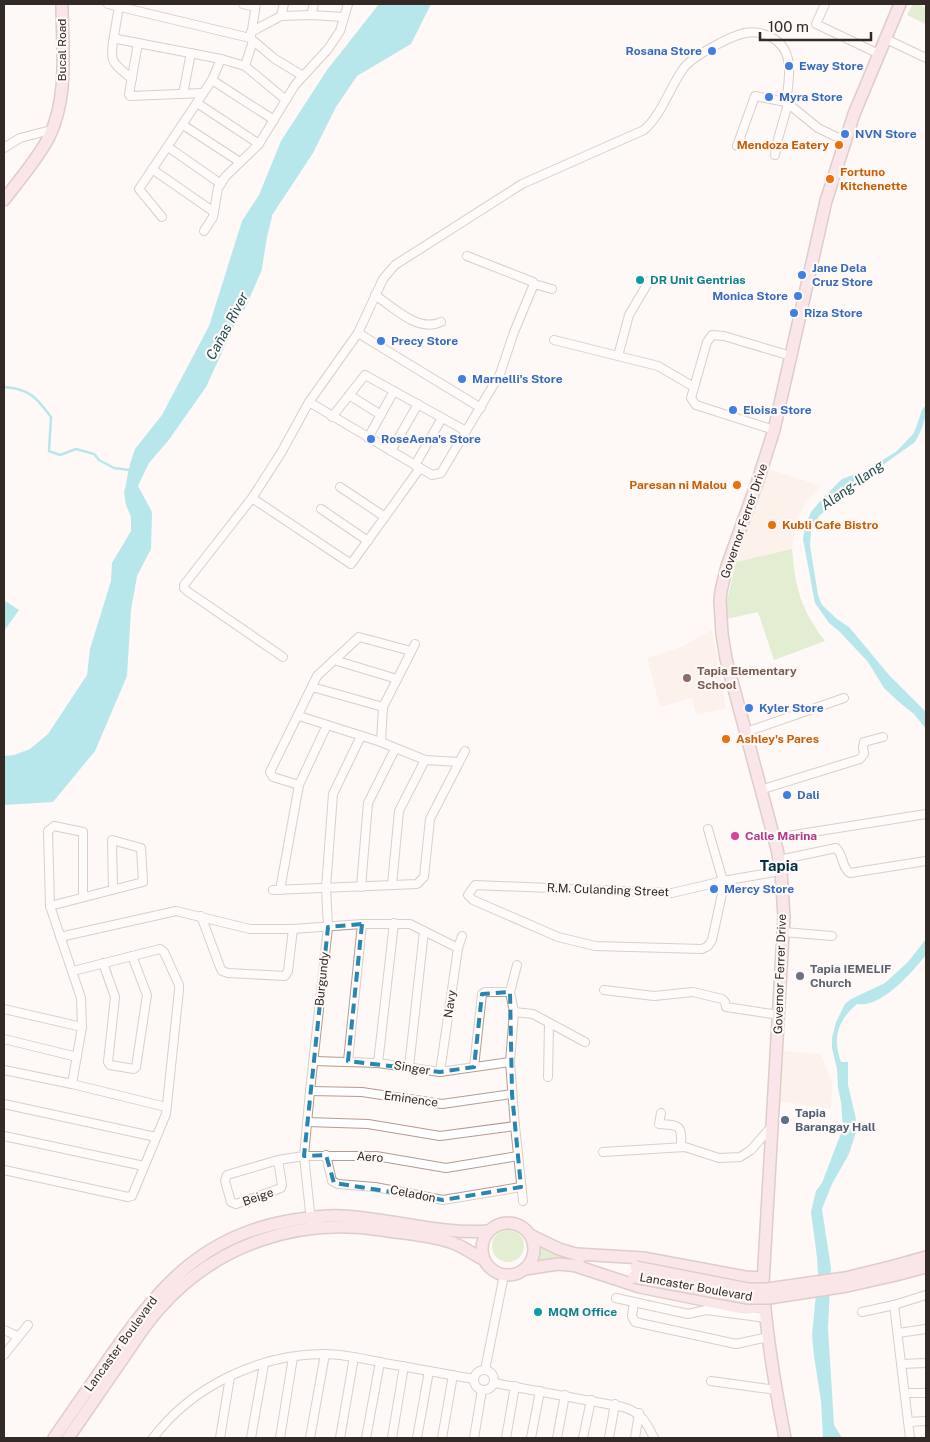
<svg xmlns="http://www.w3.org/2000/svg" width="930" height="1442" font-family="'Public Sans',sans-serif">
<rect width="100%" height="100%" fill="#fef8f6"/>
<g fill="#fde8dd">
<polygon points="769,469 821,486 805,504 796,521 792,549 736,562"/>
<polygon points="712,630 726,708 696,715 692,698 660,707 647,658 681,647"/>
<polygon points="783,1051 821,1054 832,1082 831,1109 780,1101"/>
</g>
<g fill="#c0e0a7">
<polygon points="913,4 918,4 926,8 926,24 907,15"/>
<path d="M792 549C795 588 801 610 825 641L774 660 758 612 726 619 727 601 736 562Z"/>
<circle cx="508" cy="1246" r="16"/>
<polygon points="541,1247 573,1259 539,1260"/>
</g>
<g fill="#65d2dd">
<polygon points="379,4 431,4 411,44 357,76 336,107 313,153 259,235 244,305 206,387 168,441 149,463 138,486 152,512 151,549 137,576 131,610 127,676 95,751 53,802 4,805 4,756 14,755 30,749 48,734 87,675 90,649 111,581 112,563 131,531 131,517 126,505 124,493 130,464 135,449 162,415 209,326 242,221 259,195 281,141 327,70"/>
<path d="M926 405C926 419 922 430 915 442L859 482 819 516 811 531 810 545 818 595 822 605 837 619 849 627 889 675 926 712V729L914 714 899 702 884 688 868 662 839 631 829 623 815 603 803 539 805 526 811 512 822 499 842 479 867 470 897 451 914 433 922 410Z"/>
<polygon points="5,601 19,610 4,631 4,603"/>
<path d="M926 939V955C911 973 882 1008 857 1004 838 1020 832 1038 841 1062H848V1085L856 1119V1132L849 1154 832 1184 822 1209 831 1268 828 1328 834 1425 842 1438H823L821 1401 814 1356 812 1335 818 1273 817 1257 811 1212 816 1191 822 1183 843 1128 841 1102 838 1088 837 1069 832 1048V1038L836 1022 845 1004 851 999 885 983 908 962Z"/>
</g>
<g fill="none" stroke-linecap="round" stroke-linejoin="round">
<path stroke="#65d2dd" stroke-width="2.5" d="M4 387C30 389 36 397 51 417L49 451 60 455 76 449 94 454 99 460 114 468 129 470 132 469"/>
<polyline stroke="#65d2dd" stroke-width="14" points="239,305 255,268 260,236 265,216"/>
<defs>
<g id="street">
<polyline points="108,4 250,38 275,59 303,76"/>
<polyline points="243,4 255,7"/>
<polyline points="825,4 816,24 879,54"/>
<polyline points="119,6 114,36 117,39 138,43"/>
<polyline points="311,15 314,4"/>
<polyline points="281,16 284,4"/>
<polyline points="251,32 281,16 311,15 343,17"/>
<path d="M114 36C109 63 112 62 132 79"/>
<polyline points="251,36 256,4"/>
<polyline points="886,39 926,58"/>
<polyline points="245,66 253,41"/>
<polyline points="212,80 274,120"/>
<polyline points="203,93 130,96 129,94 138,43 221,59 245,66 286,100"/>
<polyline points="183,94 191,53"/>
<polyline points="197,103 259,144"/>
<polyline points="183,125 240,162"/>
<polyline points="737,146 755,96 786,102"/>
<polyline points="168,147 221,184"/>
<polyline points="4,148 20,138 51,130"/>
<polyline points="775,155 778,139 788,104"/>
<polyline points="152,169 214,212"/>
<polyline points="162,217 139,189 212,80 221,59"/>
<polyline points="204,231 213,217 218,188 225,177 259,144 295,85 328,49 340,31 348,4"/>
<polyline points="534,284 552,289"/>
<path d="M375 295C393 307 418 333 441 322"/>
<polyline points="554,340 658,366 694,387"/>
<polyline points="618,356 629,315 649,281"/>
<polyline points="349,395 381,415"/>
<polyline points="309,402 432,475 441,473 500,374 514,332 534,284 533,282 467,256"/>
<path d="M481 408 358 333 383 279 395 265 522 184 644 130C662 114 669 89 683 69 691 57 730 36 745 33 754 31 763 33 771 37 796 50 789 79 786 102L818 128 845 141"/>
<polyline points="332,417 365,375 466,431"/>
<polyline points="774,430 696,405 691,398 707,342 712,335 724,336 791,356"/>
<polyline points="368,438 394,391"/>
<polyline points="391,451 418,404"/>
<polyline points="415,465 442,418"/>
<polyline points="340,487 385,517"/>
<polyline points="252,498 351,564 420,468"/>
<polyline points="321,509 368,541"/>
<polyline points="283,657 187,591 184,588 184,585 252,498 281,453 309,402 358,333"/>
<polyline points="334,660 397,679"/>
<polyline points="312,687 383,707"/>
<polyline points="299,716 381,742 425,760 459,762"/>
<polyline points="746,732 844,698"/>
<polyline points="381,742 383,707 415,644"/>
<polyline points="299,785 273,777 270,772 317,676 359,637 411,651"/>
<polyline points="760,790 860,759 864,754 863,747 864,742 883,737"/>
<polyline points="708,829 723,881 722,894 712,940 708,946 702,949 595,946 558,937 473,900 468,895 475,885 672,893 723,881 781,871"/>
<polyline points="775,838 926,814"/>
<path d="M779 860 836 848C844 855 841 867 850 873L926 861"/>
<polyline points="392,885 399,811 425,760"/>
<polyline points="361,887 368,803 395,749"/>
<polyline points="273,890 417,884 424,877 430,819 465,751"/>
<polyline points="280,890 299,785 327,725"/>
<polyline points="50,906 143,882 141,848 112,840 113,889"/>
<polyline points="201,916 220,967 222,971 228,973 285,976 288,971 293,929"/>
<polyline points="783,932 832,936"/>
<polyline points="60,937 176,911 250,929 293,929 362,924 410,924 458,948"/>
<polyline points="103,963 115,997 108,1062 110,1065 134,1069 136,1067 147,995 132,956"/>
<polyline points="517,965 510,992 514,1012 510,1062 515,1126 523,1201"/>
<polyline points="604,990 654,996 693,992 722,999 725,1002 726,1007 779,1015"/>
<polyline points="4,1009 82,1027"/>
<polyline points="514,1012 533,1014 585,1042"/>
<polyline points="4,1039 77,1057"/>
<polyline points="314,1061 378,1063 440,1072 510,1062"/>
<polyline points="348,1061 362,924"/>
<polyline points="378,1063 394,923"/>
<polyline points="409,1067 424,931"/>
<polyline points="474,1067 482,994 485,992 510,992"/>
<polyline points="4,1070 72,1084 166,1107"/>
<polyline points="440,1072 458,948 462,936"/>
<polyline points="548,1077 549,1023"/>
<polyline points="72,1084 82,1027 81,998 50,906 48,831 54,826 83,832 83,897"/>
<polyline points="310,1091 362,1092 442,1104 512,1094"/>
<polyline points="4,1104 156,1137"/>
<path d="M661 1113 659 1124C680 1125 682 1125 681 1147"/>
<polyline points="307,1122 368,1124 440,1136 515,1126"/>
<polyline points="4,1136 144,1166"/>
<polyline points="603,1152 685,1147 719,1158 740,1157 751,1150 772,1126"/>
<polyline points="326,1155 332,1181 338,1184 375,1187 443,1200 521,1187"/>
<polyline points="278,1160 282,1185 281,1188 236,1204 231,1202 225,1181 227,1175 278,1160 304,1156 376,1156 446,1168 518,1156"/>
<polyline points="4,1170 128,1197 132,1196 166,1114 179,990 179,985 164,952 160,949 73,971"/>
<polyline points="311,1221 304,1156 310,1091 328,927 326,888 333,794 361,736"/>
<polyline points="616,1298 688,1314 706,1310 766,1318"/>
<polyline points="634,1302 632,1316 635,1322 736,1344 768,1337"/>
<polyline points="894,1305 910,1438"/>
<polyline points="862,1312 894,1305 926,1295"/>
<polyline points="4,1330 17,1336"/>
<polyline points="898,1333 926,1329"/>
<polyline points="4,1355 28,1325"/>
<polyline points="901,1364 926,1363"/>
<circle cx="484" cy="1380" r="10"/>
<polyline points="485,1370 504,1275"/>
<polyline points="711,1381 776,1390"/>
<path d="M494 1383 623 1407C642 1413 646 1422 654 1438"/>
<polyline points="905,1393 926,1393"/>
<polyline points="908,1422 926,1421"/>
<path d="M153 1438C192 1386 260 1354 324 1354 344 1354 365 1359 384 1363 414 1368 444 1374 474 1379"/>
<polyline points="220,1438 230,1377"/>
<polyline points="251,1438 264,1364"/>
<polyline points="280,1438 293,1357"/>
<polyline points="310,1438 325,1354"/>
<polyline points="340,1438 354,1357"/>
<polyline points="366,1438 380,1362"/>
<polyline points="392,1438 404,1366"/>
<polyline points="417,1438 429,1371"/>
<polyline points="442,1438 453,1375"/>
<polyline points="474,1438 482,1390"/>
<polyline points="506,1438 515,1386"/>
<polyline points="531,1438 540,1391"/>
<polyline points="557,1438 565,1395"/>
<polyline points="583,1438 591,1400"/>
<polyline points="609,1438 615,1404"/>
<polyline points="635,1438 639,1413"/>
</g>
<g id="secondary">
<path d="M4 200C19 180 37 160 49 137 69 96 62 47 62 4"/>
<circle cx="508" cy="1249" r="26"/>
<polyline points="530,1235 559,1249 582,1256"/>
<polyline points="577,1254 643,1258 745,1277 763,1278"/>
<polyline points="573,1265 640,1287 743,1308 764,1307"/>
<polyline points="894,1266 926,1257"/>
<polyline points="525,1269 558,1264 580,1266"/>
<polyline points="896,1275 926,1267"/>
<path d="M54 1438C72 1412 90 1386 108 1360 157 1290 199 1237 288 1221 306 1218 324 1215 341 1216 391 1218 438 1235 488 1231"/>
<path d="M68 1438C87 1411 105 1384 124 1357 135 1341 146 1323 160 1308 216 1244 299 1217 382 1230 405 1234 431 1235 453 1243 464 1247 473 1254 483 1259"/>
<path d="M785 1438C775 1387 766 1335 763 1283L784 917 781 871 777 849 726 659 722 634 720 601 721 591 727 566 758 480 774 430 826 201 854 114 900 4"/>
</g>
</defs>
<use href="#street" stroke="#b69c8f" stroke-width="10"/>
<use href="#secondary" stroke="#b69c8f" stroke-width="14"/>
<use href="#street" stroke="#fff" stroke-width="8"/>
<use href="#secondary" stroke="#f7ced8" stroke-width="11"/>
<defs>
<g id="secondary-bridge">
<polyline points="636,1267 748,1289 767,1289 845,1278 894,1266"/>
<polyline points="634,1277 748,1298 769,1298 847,1286 896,1275"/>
</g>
</defs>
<use href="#secondary-bridge" stroke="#b69c8f" stroke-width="14" stroke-linecap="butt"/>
<use href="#secondary-bridge" stroke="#f7ced8" stroke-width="11"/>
</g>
<path d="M0 0H930V1442H0ZM362 924 348 1061 440 1072 474 1067 482 994 510 992 512 1094 521 1187 443 1200 334 1183 326 1155 304 1156 328 927Z" fill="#fef8f6" fill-opacity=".55" fill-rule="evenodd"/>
<path fill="none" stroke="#2886b2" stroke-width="4" stroke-dasharray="10 6" stroke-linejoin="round" d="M362 924 348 1061 440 1072 474 1067 482 994 510 992 512 1094 521 1187 443 1200 334 1183 326 1155 304 1156 328 927Z"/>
<g fill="#3f7fe0" stroke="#fef8f6" stroke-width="2">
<circle cx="712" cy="51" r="5"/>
<circle cx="789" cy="66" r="5"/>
<circle cx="769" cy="97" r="5"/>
<circle cx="845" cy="134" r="5"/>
<circle cx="802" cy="275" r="5"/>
<circle cx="798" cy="296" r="5"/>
<circle cx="794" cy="313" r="5"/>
<circle cx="381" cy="341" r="5"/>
<circle cx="462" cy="379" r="5"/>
<circle cx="733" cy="410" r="5"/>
<circle cx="371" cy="439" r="5"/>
<circle cx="749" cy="708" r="5"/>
<circle cx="787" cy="795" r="5"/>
<circle cx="714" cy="889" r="5"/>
</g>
<g fill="#e8710a" stroke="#fef8f6" stroke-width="2">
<circle cx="839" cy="145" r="5"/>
<circle cx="830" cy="179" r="5"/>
<circle cx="737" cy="485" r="5"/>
<circle cx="772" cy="525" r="5"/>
<circle cx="726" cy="739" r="5"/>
</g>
<g fill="#0f9aa8" stroke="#fef8f6" stroke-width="2">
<circle cx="640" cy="280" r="5"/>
<circle cx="538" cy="1312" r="5"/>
</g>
<circle fill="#8d6e63" stroke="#fef8f6" stroke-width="2" cx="687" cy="678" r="5"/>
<circle fill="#d1479c" stroke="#fef8f6" stroke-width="2" cx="735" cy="836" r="5"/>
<circle fill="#6b7280" stroke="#fef8f6" stroke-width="2" cx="800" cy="976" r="5"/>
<circle fill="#5c6f8a" stroke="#fef8f6" stroke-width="2" cx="785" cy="1120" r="5"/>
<g text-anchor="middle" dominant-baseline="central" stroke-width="4.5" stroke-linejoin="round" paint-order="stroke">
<g font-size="12" fill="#342a25" stroke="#fef8f6">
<text transform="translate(62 50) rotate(-90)">Bucal Road</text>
<text transform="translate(744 521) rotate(-71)">Governor Ferrer Drive</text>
<text transform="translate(608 890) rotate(2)">R.M. Culanding Street</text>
<text transform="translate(780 974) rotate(-88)">Governor Ferrer Drive</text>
<text transform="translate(322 979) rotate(-84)">Burgundy</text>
<text transform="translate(450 1004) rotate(-82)">Navy</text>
<text transform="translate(412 1068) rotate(9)">Singer</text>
<text transform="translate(411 1099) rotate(8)">Eminence</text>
<text transform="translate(370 1157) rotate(4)">Aero</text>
<text transform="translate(413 1194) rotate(11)">Celadon</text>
<text transform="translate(258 1197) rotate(-19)">Beige</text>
<text transform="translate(696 1287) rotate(10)">Lancaster Boulevard</text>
<text transform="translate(121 1344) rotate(-54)">Lancaster Boulevard</text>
</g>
<g font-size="12" font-weight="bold" fill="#366cbe" stroke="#fef8f6" text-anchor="start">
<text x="702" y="51" text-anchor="end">Rosana Store</text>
<text x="799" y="66">Eway Store</text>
<text x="779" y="97">Myra Store</text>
<text x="855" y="134">NVN Store</text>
<text x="812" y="268">Jane Dela<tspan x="812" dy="14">Cruz Store</tspan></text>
<text x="788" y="296" text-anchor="end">Monica Store</text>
<text x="804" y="313">Riza Store</text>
<text x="391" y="341">Precy Store</text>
<text x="472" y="379">Marnelli's Store</text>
<text x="743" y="410">Eloisa Store</text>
<text x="381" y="439">RoseAena's Store</text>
<text x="759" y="708">Kyler Store</text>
<text x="797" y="795">Dali</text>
<text x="724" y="889">Mercy Store</text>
</g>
<g font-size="12" font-weight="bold" fill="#c56008" stroke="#fef8f6" text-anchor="start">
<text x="829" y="145" text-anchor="end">Mendoza Eatery</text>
<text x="840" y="172">Fortuno<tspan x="840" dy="14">Kitchenette</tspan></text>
<text x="727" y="485" text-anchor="end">Paresan ni Malou</text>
<text x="782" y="525">Kubli Cafe Bistro</text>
<text x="736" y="739">Ashley's Pares</text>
</g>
<g font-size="12" font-weight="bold" fill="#0d838f" stroke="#fef8f6" text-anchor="start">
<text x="650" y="280">DR Unit Gentrias</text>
<text x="548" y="1312">MQM Office</text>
</g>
<g font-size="12" font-weight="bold" fill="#785e54" stroke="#fef8f6" text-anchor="start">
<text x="697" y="671">Tapia Elementary<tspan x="697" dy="14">School</tspan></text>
</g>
<g font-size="12" font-weight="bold" fill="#b23c85" stroke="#fef8f6" text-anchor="start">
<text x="745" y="836">Calle Marina</text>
</g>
<g font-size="12" font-weight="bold" fill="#5b616d" stroke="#fef8f6" text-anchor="start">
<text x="810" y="969">Tapia IEMELIF<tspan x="810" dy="14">Church</tspan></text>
</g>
<g font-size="12" font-weight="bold" fill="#4e5e75" stroke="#fef8f6" text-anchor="start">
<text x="795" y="1113">Tapia<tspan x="795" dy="14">Barangay Hall</tspan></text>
</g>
<g font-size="14" font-style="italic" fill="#1e4f54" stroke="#fef8f6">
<text transform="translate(227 326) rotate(-62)">Cañas River</text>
<text transform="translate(852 485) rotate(-36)">Alang-Ilang</text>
</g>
<g font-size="15" font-weight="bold" fill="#013045" stroke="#fef8f6">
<text x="779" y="865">Tapia</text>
</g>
</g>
<rect width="930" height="1442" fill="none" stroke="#342a25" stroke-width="10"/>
<path d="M760 32v8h111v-8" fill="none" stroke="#342a25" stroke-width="2.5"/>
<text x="768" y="32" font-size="15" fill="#342a25" stroke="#fef8f6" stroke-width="4" paint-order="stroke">100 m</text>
</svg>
